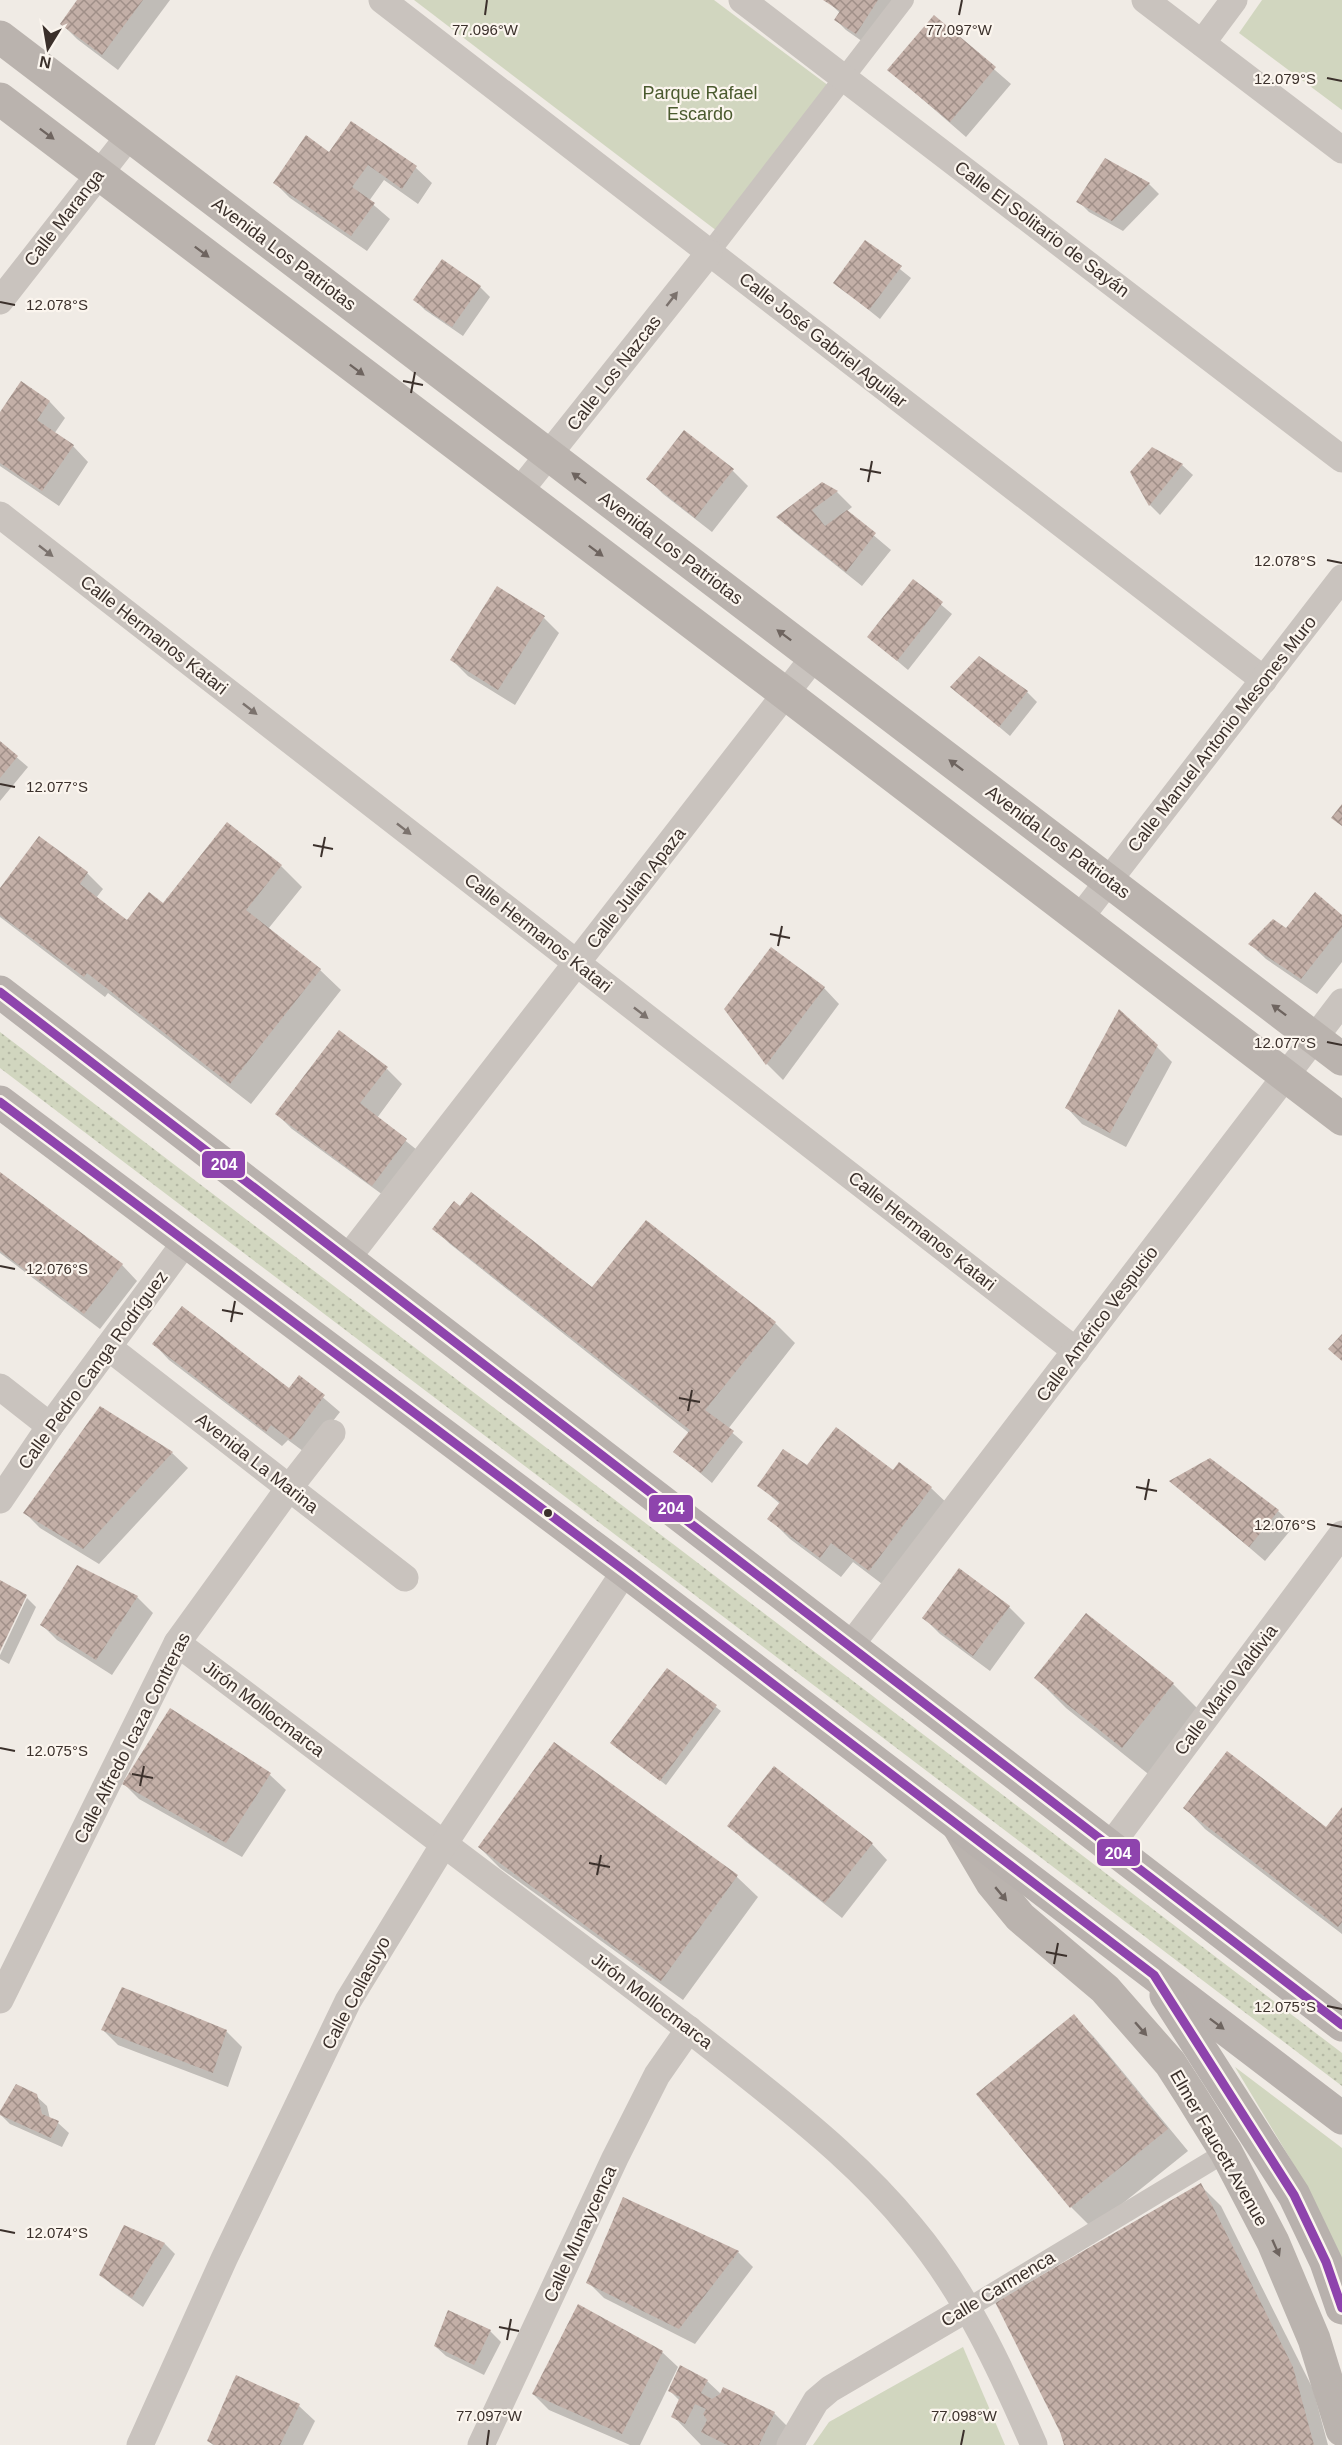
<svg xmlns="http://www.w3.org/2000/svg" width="1342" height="2445" font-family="Arial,sans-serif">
<defs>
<pattern id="grass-dots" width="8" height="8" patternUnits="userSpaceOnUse" patternTransform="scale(1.5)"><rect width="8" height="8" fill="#d1d6bf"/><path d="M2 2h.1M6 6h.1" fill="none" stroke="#b4b8a4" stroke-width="1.8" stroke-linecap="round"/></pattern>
<pattern id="building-cross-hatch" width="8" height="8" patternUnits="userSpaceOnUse" patternTransform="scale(1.5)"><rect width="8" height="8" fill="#c3afa7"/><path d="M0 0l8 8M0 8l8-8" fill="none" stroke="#a08f88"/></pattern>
</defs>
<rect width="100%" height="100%" fill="#f0ebe5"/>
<polygon fill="url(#grass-dots)" points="0,1032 1342,2053 1342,2086 0,1068"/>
<g fill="#d1d6bf">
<polygon points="414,0 714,0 829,86 717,231"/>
<polygon points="1262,0 1342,0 1342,110 1239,33"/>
<polygon points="1235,2067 1342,2148 1342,2259 1309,2190"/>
<polygon points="963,2347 1005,2445 813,2445 829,2422"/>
</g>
<g fill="#0003">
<polygon points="79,0 170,0 118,70 77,39 62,24"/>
<polygon points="826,0 894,0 866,44 846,30 836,20 840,13"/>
<polygon points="934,17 1011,84 966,137 889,70"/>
<polygon points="351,123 416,168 432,183 418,204 384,180 369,201 390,219 367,251 290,198 275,183 330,154"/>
<polygon points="1106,160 1149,184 1159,194 1123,231 1089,212 1078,201"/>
<polygon points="866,242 911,278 880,319 835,283"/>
<polygon points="480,287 490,297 463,336 425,310 415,300"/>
<polygon points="22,383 50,402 65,418 54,434 73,446 88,462 59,506 0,466 0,414"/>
<polygon points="1152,449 1182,465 1193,475 1160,515 1150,505 1132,473"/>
<polygon points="733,471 748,486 712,532 663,494 648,479"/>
<polygon points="822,484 837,492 852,507 846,512 891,550 862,586 794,532 778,517"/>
<polygon points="913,581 952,614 908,670 869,637"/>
<polygon points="544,618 559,633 515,705 468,676 452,660"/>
<polygon points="952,687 1027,692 1037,702 1010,736"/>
<polygon points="0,743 28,767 0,801"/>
<polygon points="40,838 87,873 103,889 96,898 128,922 163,905 281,866 302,887 268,929 320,970 341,990 251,1104 108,993 105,997 0,917 0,891"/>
<polygon points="1342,917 1342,962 1317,994 1266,959 1250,944"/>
<polygon points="824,988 839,1004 783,1080 767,1064 726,1009"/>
<polygon points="1157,1047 1172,1062 1126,1147 1082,1124 1067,1108"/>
<polygon points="387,1069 402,1084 377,1118 417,1150 383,1195 292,1129 277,1114"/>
<polygon points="0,1173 122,1265 137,1281 100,1329 0,1253"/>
<polygon points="434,1229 592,1289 775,1323 795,1343 728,1429 743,1442 712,1483 675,1452 689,1433 450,1244"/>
<polygon points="154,1344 289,1390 299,1377 340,1412 307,1454 288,1440 282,1446 169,1360"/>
<polygon points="172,1453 188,1468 99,1564 40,1528 25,1513"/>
<polygon points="1210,1460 1278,1511 1294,1526 1265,1561 1172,1481"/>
<polygon points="806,1467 893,1472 931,1488 952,1508 890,1590 853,1562 841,1577 790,1539 769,1518 780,1504 759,1486"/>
<polygon points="77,1567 137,1597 153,1613 112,1675 57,1640 42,1625"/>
<polygon points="959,1571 1009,1607 1025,1623 990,1671 940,1634 924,1618"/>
<polygon points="27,1598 36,1607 9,1664 0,1659 0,1655"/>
<polygon points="667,1670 721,1711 666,1785 612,1743"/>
<polygon points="1036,1678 1173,1684 1203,1714 1152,1777 1066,1708"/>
<polygon points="555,1744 737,1877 758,1897 683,2000 500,1868 479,1847"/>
<polygon points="270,1775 286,1790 242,1857 139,1799 124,1784"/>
<polygon points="1185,1808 1327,1829 1342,1809 1342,1934 1205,1829"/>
<polygon points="729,1825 872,1844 887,1860 842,1918 745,1841"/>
<polygon points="1074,2016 1094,2037 1188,2151 1092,2228 1071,2207 978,2094"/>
<polygon points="102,2029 226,2031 242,2047 228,2087 118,2045"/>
<polygon points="36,2096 47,2106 50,2119 58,2123 69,2133 62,2147 10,2124 0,2114"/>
<polygon points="1200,2185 1221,2206 1313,2389 1328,2445 1066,2445"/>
<polygon points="124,2227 165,2244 175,2254 143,2307 112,2285 101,2274"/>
<polygon points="738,2252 753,2267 695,2344 604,2298 588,2282"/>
<polygon points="449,2312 490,2331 501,2342 484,2375 446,2356 435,2346"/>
<polygon points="662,2352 678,2367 640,2445 630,2445 549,2410 533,2394"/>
<polygon points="707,2381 721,2394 774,2413 806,2445 701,2445 673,2416 680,2401 670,2391"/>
<polygon points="299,2406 315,2421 303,2445 213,2445 208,2441"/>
</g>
<g fill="url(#building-cross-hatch)">
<polygon points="77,0 143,0 102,55 60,24"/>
<polygon points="823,0 878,0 856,34 834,20 840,11"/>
<polygon points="934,15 996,67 950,122 887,70"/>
<polygon points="351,121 417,166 402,189 368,165 352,187 375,203 351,236 273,183 306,135 329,152"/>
<polygon points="1105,158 1150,183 1112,221 1076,202"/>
<polygon points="865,240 902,266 869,310 833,283"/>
<polygon points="442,259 481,286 452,327 413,300"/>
<polygon points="21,381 50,401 37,420 74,445 42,491 0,463 0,412"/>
<polygon points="684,430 734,469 695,518 646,479"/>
<polygon points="1152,447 1183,464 1149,506 1130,472"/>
<polygon points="822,482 838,491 812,510 825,526 847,510 876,533 846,572 776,517"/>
<polygon points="913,579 943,602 897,661 867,637"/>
<polygon points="497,586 545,616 498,690 450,660"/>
<polygon points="979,656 1028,691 999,727 950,687"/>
<polygon points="0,741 18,756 0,778"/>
<polygon points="1342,804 1342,826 1331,818"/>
<polygon points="227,822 282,865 246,910 321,969 230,1084 87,973 84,977 0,915 0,888 39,836 88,872 80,884 127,920 149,892 163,903"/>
<polygon points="1315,892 1342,915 1342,927 1301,979 1248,944 1273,919 1286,928"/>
<polygon points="771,947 825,987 766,1065 724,1009"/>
<polygon points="1119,1009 1158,1045 1110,1133 1065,1108"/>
<polygon points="339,1030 388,1067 360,1103 407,1139 372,1186 275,1114"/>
<polygon points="0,1172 123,1264 84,1314 0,1251"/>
<polygon points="471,1192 592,1287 646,1220 776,1322 705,1410 734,1431 701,1473 673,1452 690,1430 432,1229 454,1201 460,1206"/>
<polygon points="182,1306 289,1388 299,1375 325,1395 291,1440 271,1425 266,1432 152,1344"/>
<polygon points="1342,1334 1342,1361 1328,1349"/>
<polygon points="100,1406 173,1452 83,1549 23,1513"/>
<polygon points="836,1427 893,1470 899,1462 932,1487 869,1571 831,1543 820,1558 767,1519 780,1502 757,1486 783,1449 807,1465"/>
<polygon points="1210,1458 1279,1510 1249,1547 1169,1481"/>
<polygon points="77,1565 138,1596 96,1660 40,1625"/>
<polygon points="959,1568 1010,1606 973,1656 922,1618"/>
<polygon points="0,1580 27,1595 0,1651"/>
<polygon points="1086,1613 1174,1683 1122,1748 1034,1678"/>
<polygon points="667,1668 717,1705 660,1781 610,1743"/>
<polygon points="170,1708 271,1773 226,1843 122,1784"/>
<polygon points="554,1742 738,1875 661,1981 478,1847"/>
<polygon points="1227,1751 1326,1827 1342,1807 1342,1922 1338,1927 1183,1808"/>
<polygon points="774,1766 873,1843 825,1903 727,1826"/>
<polygon points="122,1987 227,2030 213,2073 101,2030"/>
<polygon points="1074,2014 1168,2129 1070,2208 976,2094"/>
<polygon points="16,2084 37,2094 42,2114 59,2121 51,2138 0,2115 0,2111"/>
<polygon points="1201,2183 1293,2367 1314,2445 1064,2445 1060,2432 995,2302"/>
<polygon points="623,2197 739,2251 679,2329 586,2283"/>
<polygon points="124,2225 165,2243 132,2298 99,2275"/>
<polygon points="578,2304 663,2351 622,2434 532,2394"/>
<polygon points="448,2310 491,2330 474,2365 434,2346"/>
<polygon points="680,2365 708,2380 701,2393 712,2399 720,2394 723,2387 775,2412 759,2445 727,2445 701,2432 707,2420 703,2414 706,2409 695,2404 685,2424 671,2417 680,2397 668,2391"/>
<polygon points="236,2375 300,2404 280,2445 215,2445 207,2441"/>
</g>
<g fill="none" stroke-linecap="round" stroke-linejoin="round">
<g stroke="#c9c3be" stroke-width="20">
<polyline points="709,253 904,0"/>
<polyline points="968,2308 1226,2152"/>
</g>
<g stroke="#c9c3be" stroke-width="27">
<polyline points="382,0 1264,680"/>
<polyline points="742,0 1342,459"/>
<polyline points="1145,0 1342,150"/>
<polyline points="1202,43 1234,0"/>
<polyline points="0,301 129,136"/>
<polyline points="518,493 709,253"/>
<polyline points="0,515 1076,1351"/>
<polyline points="1079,919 1342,578"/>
<polyline points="346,1260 814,657"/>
<polyline points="108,1347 405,1578"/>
<polyline points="0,1387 50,1426"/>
<polyline points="0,1500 50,1426 186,1241"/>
<path d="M177 1643C319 1750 461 1856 602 1963 655 2003 707 2043 758 2084 813 2128 866 2172 911 2227 965 2291 1001 2369 1034 2445"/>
<polyline points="850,1646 1342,1002"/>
<polyline points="1110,1846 1342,1534"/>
<polyline points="0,2000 177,1643 289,1488 332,1433"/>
<polyline points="140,2445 224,2259 348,2001 444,1844 625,1571"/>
<polyline points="481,2445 615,2158 657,2075 689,2029"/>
<polyline points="790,2445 816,2401 830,2389 968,2308"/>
</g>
<g stroke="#bab3ae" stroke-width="33">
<polyline points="0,37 1342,1059"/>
<polyline points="0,99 786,694 1342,1119"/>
<polyline points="959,1827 992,1883 1020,1917 1105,1989 1170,2063 1190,2094 1226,2152 1273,2242 1314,2339 1342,2430"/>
</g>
<g stroke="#b8b1ad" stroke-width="33">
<polyline points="0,992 1342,2025"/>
<polyline points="0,1102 625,1571 1342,2118"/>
<polyline points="1166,1995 1294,2195 1326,2262 1342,2308"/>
</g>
<defs>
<g id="bus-1">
<polyline points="0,992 1342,2025"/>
<polyline points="0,1102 625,1571 1154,1975 1294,2195 1326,2262 1342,2308"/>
</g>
</defs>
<use href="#bus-1" stroke="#fbf5ee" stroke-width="14"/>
<use href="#bus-1" stroke="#8e44ad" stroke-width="9"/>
</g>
<defs><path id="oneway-solid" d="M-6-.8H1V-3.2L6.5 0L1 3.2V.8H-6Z" transform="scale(1.5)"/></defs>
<g fill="#6e645f">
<use href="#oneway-solid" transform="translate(47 134) rotate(37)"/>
<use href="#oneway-solid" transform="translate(202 252) rotate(37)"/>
<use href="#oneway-solid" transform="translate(357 370) rotate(37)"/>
<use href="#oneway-solid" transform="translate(579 478) rotate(-143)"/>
<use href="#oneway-solid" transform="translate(596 551) rotate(37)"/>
<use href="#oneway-solid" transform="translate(784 635) rotate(-143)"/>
<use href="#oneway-solid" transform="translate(956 765) rotate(-143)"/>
<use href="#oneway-solid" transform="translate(1279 1010) rotate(-143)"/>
<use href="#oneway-solid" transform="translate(1001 1894) rotate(50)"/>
<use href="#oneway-solid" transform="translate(1141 2029) rotate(49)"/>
<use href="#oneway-solid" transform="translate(1276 2248) rotate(66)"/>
</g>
<g fill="#7b726d">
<use href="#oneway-solid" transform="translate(672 299) rotate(-52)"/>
<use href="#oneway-solid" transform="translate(46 551) rotate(38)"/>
<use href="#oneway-solid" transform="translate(250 709) rotate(38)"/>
<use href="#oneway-solid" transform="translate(404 829) rotate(38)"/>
<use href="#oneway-solid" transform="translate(641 1013) rotate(38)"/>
</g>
<use fill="#6d645f" href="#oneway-solid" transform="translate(1217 2024) rotate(37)"/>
<path fill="none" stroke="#3b302b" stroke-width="2" d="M485 15 487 0M959 15 962 0M1327 78 1342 81M0 302 15 305M403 381 423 385M411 393 415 372M860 469 881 473M868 482 872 461M1327 560 1342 563M0 784 15 787M313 845 333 849M321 857 325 837M770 934 790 938M778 946 782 926M1327 1042 1342 1045M0 1266 15 1269M222 1310 243 1314M231 1322 235 1301M679 1398 700 1402M688 1411 692 1390M1136 1487 1157 1491M1145 1500 1149 1479M1327 1524 1342 1527M0 1748 15 1751M132 1774 153 1778M140 1786 144 1766M589 1863 610 1867M597 1875 601 1855M1046 1952 1067 1956M1054 1964 1058 1943M1327 2006 1342 2009M0 2230 15 2233M499 2327 519 2331M507 2340 511 2319M487 2445 489 2430M961 2445 964 2430"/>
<circle fill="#3b302b" stroke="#fbf5ee" stroke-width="2" cx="548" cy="1513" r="5"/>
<g text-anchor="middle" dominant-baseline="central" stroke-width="4.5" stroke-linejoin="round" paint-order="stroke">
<g font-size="18" fill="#4a5a2e" stroke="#fbf5ee">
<text x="700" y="93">Parque Rafael<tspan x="700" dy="21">Escardo</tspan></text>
</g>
<g font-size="18" fill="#3b302b" stroke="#fbf5ee">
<text transform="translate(64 218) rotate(-52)">Calle Maranga</text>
<text transform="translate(1042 229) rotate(37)">Calle El Solitario de Sayán</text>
<text transform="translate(284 254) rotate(37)">Avenida Los Patriotas</text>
<text transform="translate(823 340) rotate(38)">Calle José Gabriel Aguilar</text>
<text transform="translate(614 373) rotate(-52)">Calle Los Nazcas</text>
<text transform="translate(671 548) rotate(37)">Avenida Los Patriotas</text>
<text transform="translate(154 635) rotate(38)">Calle Hermanos Katari</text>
<text transform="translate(1222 734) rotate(-52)">Calle Manuel Antonio Mesones Muro</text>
<text transform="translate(1058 842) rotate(37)">Avenida Los Patriotas</text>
<text transform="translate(636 888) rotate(-52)">Calle Julian Apaza</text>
<text transform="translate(538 933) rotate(38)">Calle Hermanos Katari</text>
<text transform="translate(922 1231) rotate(38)">Calle Hermanos Katari</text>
<text transform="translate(1097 1324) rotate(-53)">Calle Américo Vespucio</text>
<text transform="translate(93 1370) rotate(-54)">Calle Pedro Canga Rodríguez</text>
<text transform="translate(257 1463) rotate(38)">Avenida La Marina</text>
<text transform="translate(1226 1690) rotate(-53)">Calle Mario Valdivia</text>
<text transform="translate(264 1709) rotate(37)">Jirón Mollocmarca</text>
<text transform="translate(132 1738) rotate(-63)">Calle Alfredo Icaza Contreras</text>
<text transform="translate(356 1993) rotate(-62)">Calle Collasuyo</text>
<text transform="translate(652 2001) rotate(37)">Jirón Mollocmarca</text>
<text transform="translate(1219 2148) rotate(60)">Elmer Faucett Avenue</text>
<text transform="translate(580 2234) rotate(-65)">Calle Munaycenca</text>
<text transform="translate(998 2289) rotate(-31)">Calle Carmenca</text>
</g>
</g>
<g font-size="15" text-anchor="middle" fill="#3b302b" stroke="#fbf5ee" stroke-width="4.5" stroke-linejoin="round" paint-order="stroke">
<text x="485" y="35">77.096°W</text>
<text x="959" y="35">77.097°W</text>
<text x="1285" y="84">12.079°S</text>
<text x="57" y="310">12.078°S</text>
<text x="1285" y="566">12.078°S</text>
<text x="57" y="792">12.077°S</text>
<text x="1285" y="1048">12.077°S</text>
<text x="57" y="1274">12.076°S</text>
<text x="1285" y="1530">12.076°S</text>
<text x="57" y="1756">12.075°S</text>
<text x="1285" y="2012">12.075°S</text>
<text x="57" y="2238">12.074°S</text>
<text x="489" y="2421">77.097°W</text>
<text x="964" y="2421">77.098°W</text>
</g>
<g stroke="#fbf5ee" stroke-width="2">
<rect x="201" y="1150" width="45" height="29" rx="6" fill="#8e44ad"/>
<rect x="648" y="1494" width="46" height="29" rx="6" fill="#8e44ad"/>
<rect x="1096" y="1838" width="45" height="29" rx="6" fill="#8e44ad"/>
</g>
<g font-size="16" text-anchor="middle" font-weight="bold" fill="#fff">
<text x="224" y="1170">204</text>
<text x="671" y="1514">204</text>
<text x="1118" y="1859">204</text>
</g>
<g transform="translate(48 48) rotate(191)" stroke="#fbf5ee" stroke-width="4.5" paint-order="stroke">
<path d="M0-4.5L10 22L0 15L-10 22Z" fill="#3b302b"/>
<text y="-9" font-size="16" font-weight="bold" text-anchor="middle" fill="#3b302b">N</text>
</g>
</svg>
